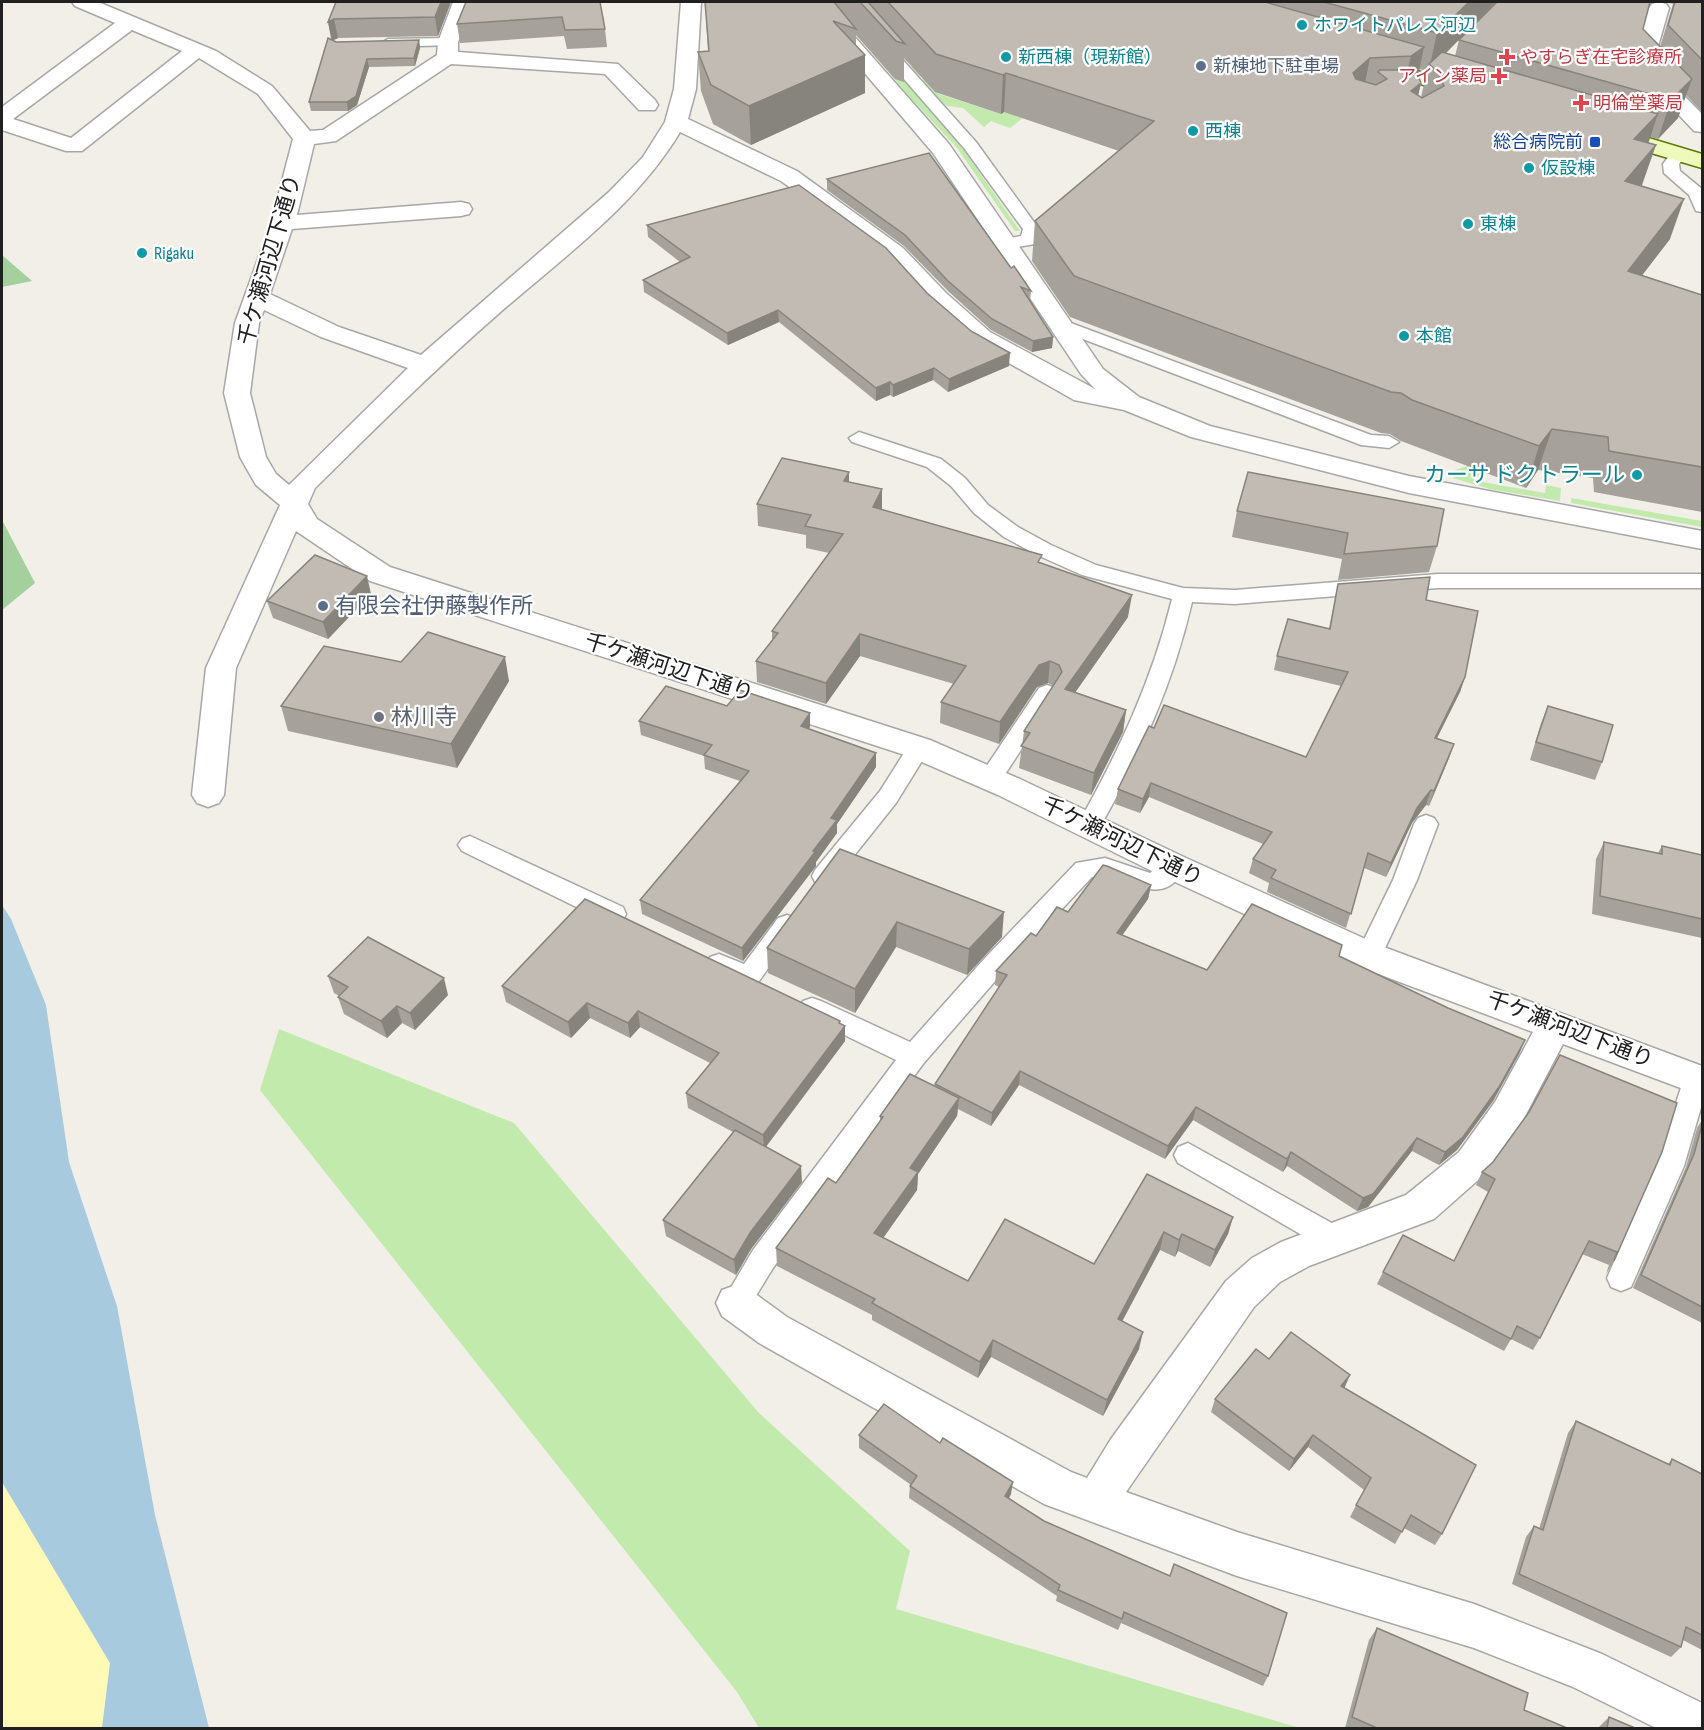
<svg xmlns="http://www.w3.org/2000/svg" width="1704" height="1730" font-family="'Sofia Sans Condensed','Noto Sans JP',sans-serif">
<rect width="100%" height="100%" fill="#f1efe7"/>
<g fill="#c2eaad">
<polygon points="829,2 836,2 961,146 1020,231 1015,231 957,148 907,94"/>
<polygon points="888,35 939,94 1001,114 1009,108 1028,114 1010,128 991,121 984,127 963,108 948,106 938,101 933,91 926,87 922,77 912,71 911,64 903,59"/>
<polygon points="1468,466 1484,472 1477,481 1545,493 1546,485 1561,488 1560,501 1490,489 1453,478 1455,470"/>
<polygon points="1571,498 1702,521 1702,527 1571,503"/>
<polygon points="279,1029 514,1123 758,1412 910,1551 896,1609 1300,1728 759,1728 737,1692 260,1090"/>
</g>
<g fill="#a3d09c">
<polygon points="2,255 32,281 2,287"/>
<polygon points="2,520 35,583 2,610"/>
</g>
<polygon fill="#fffbb6" points="2,1482 110,1663 102,1728 2,1728"/>
<polygon fill="#a7cade" points="2,905 11,919 46,1005 69,1162 117,1306 155,1515 209,1728 102,1728 110,1663 2,1482"/>
<g fill="none" stroke-linecap="round" stroke-linejoin="round">
<defs>
<g id="lane">
<polygon points="837,2 851,2 976,142 1039,229 1035,244 1006,249 1000,248 997,244 1000,240 1021,236 1023,229 964,148"/>
<polygon points="448,38 455,42 453,45 388,47 381,43 388,39"/>
<polygon points="1679,149 1687,154 1679,164 1680,171 1702,189 1702,212 1696,211 1689,195 1664,173 1663,164 1673,151"/>
<polygon points="1060,319 1371,435 1389,436 1399,442 1389,448 1361,445 1054,328 1051,324 1054,320"/>
<path d="M859 432 941 459 965 478 988 505 1018 527 1051 545 1096 565 1183 588 1235 590 1438 574H1702V588H1438L1235 604 1192 602C1173 685 1139 759 1097 832L1089 835 1081 832 1077 826C1118 753 1152 681 1172 599L1082 575 1037 555 1004 537 974 513 951 486 927 467 852 442 849 438Z"/>
<polygon points="1047,685 1055,688 1058,693 1055,698 998,785 990,787 982,785 978,779 982,773 1039,688"/>
<polygon points="919,740 927,742 930,748 896,803 833,882 824,885 815,882 812,876 815,870 880,791 911,742"/>
<polygon points="1426,815 1434,818 1438,824 1417,880 1378,963 1369,966 1360,963 1356,956 1393,880 1414,824 1418,818"/>
<polygon points="470,836 623,907 626,914 623,921 614,923 605,921 462,851 458,845 462,839"/>
<path d="M1105 858 1150 873C1161 864 1168 856 1182 861L1186 867C1161 913 1128 874 1092 877L1003 972 923 1064 773 1268 746 1312 736 1316 726 1312 722 1303 753 1250 896 1060 803 1015 799 1008 803 1001 812 998 821 1001 910 1042 985 958 1076 863Z"/>
<polygon points="787,915 796,918 799,925 757,984 748,987 710,971 706,964 710,957 719,954 744,964 778,918"/>
<polygon points="1697,1067 1702,1069 1702,1104 1684,1166 1631,1287 1621,1291 1611,1287 1607,1278 1656,1166 1684,1078 1688,1070"/>
<polygon points="1188,1143 1346,1231 1350,1240 1346,1249 1336,1252 1326,1249 1178,1163 1174,1155 1178,1147"/>
</g>
<g id="street">
<path d="M72 2H98L216 51 272 86 310 131 323 130 437 55 438 42 453 2H473L458 42V52L618 64 655 100 658 105 655 110H639L605 74 451 64 336 141 314 144 297 215 461 202 469 204 472 209 469 214 461 216 292 229 270 294 339 327 421 355 609 192 643 157 665 122 674 89 681 2H701L696 89 688 119 797 171 903 248 946 293 990 332 1095 389 1081 374 933 153 804 2H824L949 144 1103 369 1139 397 1210 426 1409 476 1702 531V549L1409 493 1191 437 1124 410 1074 400 972 342 928 303 887 258 781 181 680 132C636 206 561 259 497 315 434 370 375 429 315 488L308 504 317 519 390 567 930 740 1020 779 1186 858 1381 946 1702 1066V1096L1563 1044 1521 1124 1485 1174 1434 1219 1309 1266 1280 1282 1254 1307 1126 1492 1237 1532 1474 1604 1602 1654 1702 1703V1728H1656L1573 1687 1474 1648 1237 1576 1044 1504 759 1343 722 1316 716 1303 722 1290 736 1285 750 1290 787 1317 1071 1472 1087 1478 1111 1439 1226 1281 1252 1258 1281 1242 1406 1195 1459 1152 1495 1102 1533 1032 1357 966 1162 876 998 795 908 756 370 581 296 531 236 668 224 795 219 803 208 807 197 803 192 795 206 668 280 505 256 485 240 457 224 393 235 323 271 223 293 139 258 94 199 58 82 151H66L2 130V107L115 23 75 6ZM132 30 182 51 71 138 13 119ZM264 310 321 337 408 368 289 485 276 474 266 457 250 393 259 323Z"/>
<polygon points="1659,2 1666,4 1669,8 1653,64 1702,114 1702,132 1694,131 1632,65 1649,8 1652,4"/>
</g>
<g id="secondary">
<polygon points="1373,58 1475,88 1479,92 1475,96 1468,98 1366,68 1363,64 1366,60"/>
<polygon points="1612,127 1702,154 1702,168 1604,139 1601,134 1604,129"/>
</g>
</defs>
<use href="#lane" stroke="#a7a7a7" stroke-width="3"/>
<use href="#street" stroke="#a7a7a7" stroke-width="3"/>
<use href="#secondary" stroke="#5c7905" stroke-width="3"/>
<use href="#lane" fill="#fff" fill-rule="evenodd"/>
<use href="#street" fill="#fff" fill-rule="evenodd"/>
<use href="#secondary" fill="#eefabc" fill-rule="evenodd"/>
</g>
<g fill="#a6a19a" fill-rule="evenodd">
<polygon points="336,2 451,2 438,36 338,38 333,40 336,42 419,40 420,48 415,66 369,67 357,105 348,111 311,111 309,102 331,39 328,22"/>
<polygon points="600,2 605,29 607,47 567,49 564,36 460,43 457,24"/>
<path d="M705 2H1496L1446 53 1455 56 1459 40 1643 29 1660 47 1673 4 1665 2H1702V112L1686 95 1678 118 1658 139 1650 137 1648 143 1642 185 1641 186 1670 239 1642 275 1702 295V512L1594 492 1593 478 1538 470 1526 488 1401 441 1390 434 1381 433 1070 317 1032 261 1035 221 1119 151 1004 112 1001 114 935 92 904 58V82L895 79 856 35V45L865 93 751 145 713 124 701 91 698 52 708 51ZM1419 69 1427 71 1421 97 1418 96 1421 83 1417 77Z"/>
<polygon points="827,179 1011,268 1031,291 1030,302 1053,337 1052,348 1032,352 991,330 948,291 904,246 827,190"/>
<polygon points="647,225 927,293 1009,366 948,392 933,380 893,397 890,395 876,401 779,322 728,345 644,292 643,280 680,262 648,237"/>
<polygon points="849,472 849,482 882,489 882,510 1041,563 1128,617 1075,692 1126,710 1123,732 1091,795 1019,768 1024,731 1054,686 1048,683 1037,687 999,744 940,723 941,702 954,684 860,656 826,704 757,682 756,661 772,640 772,631 829,553 806,548 806,535 758,526 757,504"/>
<polygon points="1237,511 1437,546 1429,572 1338,580 1342,559 1232,537"/>
<polygon points="1338,584 1426,600 1465,677 1460,692 1437,738 1454,744 1449,758 1429,806 1426,805 1412,823 1386,877 1364,868 1346,928 1267,892 1269,883 1249,873 1253,859 1263,844 1149,797 1140,813 1115,804 1118,789 1154,728 1306,757 1341,686 1274,670 1277,656 1329,628"/>
<polygon points="371,594 328,639 273,618 267,601"/>
<polygon points="401,662 509,681 457,768 288,731 281,706"/>
<polygon points="727,706 810,727 809,729 876,767 837,824 837,833 816,862 816,866 743,961 642,914 640,900 740,781 705,769 704,756 641,735 639,721"/>
<polygon points="1548,706 1602,762 1595,780 1530,760 1541,723"/>
<polygon points="1604,842 1658,853 1662,846 1702,855 1702,938 1592,914 1596,859"/>
<polygon points="840,849 1002,937 967,975 896,947 855,1013 768,973 767,948"/>
<polygon points="1151,885 1148,899 1122,935 1207,970 1339,956 1448,1008 1525,1040 1519,1054 1493,1101 1457,1150 1439,1165 1412,1151 1368,1207 1357,1211 1287,1166 1283,1172 1193,1120 1165,1159 1019,1085 991,1126 958,1109 957,1116 918,1174 917,1190 883,1238 968,1281 1094,1264 1147,1174 1233,1217 1228,1234 1210,1267 1178,1251 1175,1257 1160,1250 1122,1322 1139,1349 1103,1416 991,1357 978,1378 872,1320 872,1315 777,1266 776,1248 836,1183 880,1123 880,1116 935,1086 935,1084 999,987 995,985 996,971 1036,936 1068,912"/>
<polygon points="328,976 448,995 415,1030 402,1023 387,1038 344,1014 338,997 339,996 334,993"/>
<polygon points="502,986 840,1021 840,1024 845,1026 845,1041 766,1147 802,1182 751,1249 736,1275 666,1236 663,1220 733,1132 688,1108 686,1093 710,1063 640,1027 630,1038 590,1018 571,1038 506,1002"/>
<polygon points="1677,1103 1614,1261 1606,1274 1609,1265 1582,1254 1540,1338 1533,1350 1511,1339 1504,1351 1377,1284 1383,1272 1454,1261 1488,1192 1476,1185 1482,1172"/>
<polygon points="1702,1120 1702,1323 1633,1288 1686,1167 1697,1128"/>
<polygon points="1269,1359 1344,1388 1442,1534 1435,1545 1404,1528 1395,1544 1350,1517 1364,1490 1308,1447 1289,1471 1211,1412 1215,1399"/>
<polygon points="1576,1421 1668,1464 1672,1459 1702,1474 1702,1650 1683,1640 1681,1647 1671,1657 1512,1584 1526,1537 1534,1526 1539,1529 1568,1433"/>
<polygon points="859,1435 1011,1494 1009,1498 1268,1676 1263,1686 1121,1623 1118,1630 1056,1601 1057,1596 909,1498 910,1486 911,1485 859,1448"/>
<polygon points="1377,1628 1524,1710 1567,1728 1345,1728 1369,1640"/>
<polygon points="1609,1717 1635,1728 1598,1728"/>
</g>
<g fill="#87837d">
<polygon points="441,2 451,2 438,36 435,17"/>
<polygon points="1469,2 1496,2 1432,67 1430,65 1437,33"/>
<polygon points="334,19 338,38 332,41 328,22"/>
<polygon points="419,40 420,48 415,66 414,58"/>
<polygon points="1424,47 1416,86 1402,95 1411,56"/>
<polygon points="865,55 865,93 751,145 749,106"/>
<polygon points="1370,58 1362,97 1353,73"/>
<polygon points="367,59 369,67 357,105 348,111 347,102"/>
<polygon points="1006,73 1004,112 1001,114 1003,75"/>
<polygon points="1692,79 1678,118 1658,139 1671,100"/>
<polygon points="1421,83 1412,121 1411,91"/>
<polygon points="1658,114 1645,153 1634,139"/>
<polygon points="1656,145 1642,185 1612,221 1625,181"/>
<polygon points="1684,199 1670,239 1614,312 1628,271"/>
<polygon points="778,310 779,322 728,345 727,333"/>
<polygon points="1053,337 1052,348 1032,352 1033,341"/>
<polygon points="1010,353 1009,366 948,392 949,379"/>
<polygon points="934,368 933,380 893,397 893,385"/>
<polygon points="890,382 890,395 876,401 876,388"/>
<polygon points="1552,429 1538,470 1526,488 1539,446"/>
<polygon points="849,472 849,493 844,481"/>
<polygon points="882,489 882,510 873,507"/>
<polygon points="367,576 371,594 328,639 323,622"/>
<polygon points="1132,595 1128,617 1063,710 1065,689"/>
<polygon points="860,634 860,656 826,704 826,683"/>
<polygon points="505,657 509,681 457,768 451,744"/>
<polygon points="1050,661 1048,683 1037,687 999,744 1000,722 1039,665"/>
<polygon points="1465,677 1460,692 1430,752 1435,738"/>
<polygon points="1126,710 1123,732 1091,795 1094,773"/>
<polygon points="810,713 810,727 801,740 801,726"/>
<polygon points="1454,744 1449,758 1429,806 1434,791"/>
<polygon points="876,753 876,767 837,824 837,833 816,862 816,866 743,961 742,948 813,851 831,818"/>
<polygon points="1151,783 1149,797 1140,813 1143,799"/>
<polygon points="1431,790 1426,805 1412,823 1386,877 1391,863 1417,808"/>
<polygon points="1151,885 1148,899 1114,947 1117,933"/>
<polygon points="1004,912 1002,937 967,975 969,949"/>
<polygon points="897,922 896,947 855,1013 855,989"/>
<polygon points="444,978 448,995 415,1030 410,1013"/>
<polygon points="587,1003 590,1018 571,1038 568,1022"/>
<polygon points="397,1006 402,1023 387,1038 381,1021"/>
<polygon points="638,1011 640,1027 630,1038 628,1023"/>
<polygon points="840,1021 841,1032 845,1026 845,1041 764,1149 763,1135"/>
<polygon points="1525,1040 1519,1054 1493,1101 1457,1150 1439,1165 1445,1152"/>
<polygon points="1020,1071 1019,1085 991,1126 992,1113"/>
<polygon points="959,1098 957,1116 918,1174 917,1190 874,1251 874,1233 910,1168"/>
<polygon points="1196,1107 1193,1120 1165,1159 1168,1146"/>
<polygon points="1417,1138 1412,1151 1368,1207 1357,1211 1363,1198"/>
<polygon points="1291,1152 1287,1166 1283,1172 1287,1159"/>
<polygon points="801,1166 802,1182 751,1249 736,1275 734,1260 750,1233"/>
<polygon points="1233,1217 1228,1234 1210,1267 1215,1250"/>
<polygon points="1164,1232 1160,1250 1114,1336 1118,1319"/>
<polygon points="1182,1234 1178,1251 1175,1257 1179,1240"/>
<polygon points="1143,1332 1139,1349 1103,1416 1107,1400"/>
<polygon points="993,1340 991,1357 978,1378 980,1362"/>
<polygon points="1350,1375 1344,1389 1341,1386"/>
<polygon points="1313,1435 1308,1447 1289,1471 1294,1459"/>
<polygon points="1013,1482 1011,1494 1003,1508 1005,1496"/>
</g>
<g fill="#c1bbb3" stroke="#87837d" stroke-width="1.5">
<polygon points="336,2 441,2 435,17 334,19 328,22"/>
<polygon points="466,2 600,2 605,29 565,30 562,17 457,24"/>
<polygon points="705,2 834,2 856,29 833,21 865,55 749,106 711,85 698,52 709,51"/>
<polygon points="860,2 868,2 905,44 896,41"/>
<polygon points="888,2 1265,2 1424,47 1411,56 1370,58 1353,73 1356,79 1376,85 1387,79 1378,72 1380,70 1405,70 1419,78 1421,83 1411,91 1422,98 1444,86 1437,71 1429,64 1442,52 1658,114 1634,139 1656,145 1625,181 1684,199 1628,271 1702,295 1702,467 1609,451 1608,437 1552,429 1539,446 1412,400 1401,393 1391,392 1074,276 1035,221 1154,121 1006,73 1003,75 936,54"/>
<polygon points="1324,2 1469,2 1437,33"/>
<polygon points="1497,2 1650,2 1643,29 1692,79 1671,100 1459,40"/>
<polygon points="1675,2 1702,2 1702,60 1668,25"/>
<polygon points="328,38 336,42 419,40 414,58 367,59 356,96 347,102 309,102"/>
<polygon points="929,153 1011,268 1014,266 1031,291 1021,287 1053,337 1033,341 992,319 948,281 905,235 827,179"/>
<polygon points="799,185 886,248 927,293 971,331 1010,353 949,379 934,368 893,385 890,382 876,388 778,310 727,333 643,280 690,257 647,225"/>
<polygon points="782,458 849,472 844,481 882,489 873,507 1042,555 1038,562 1132,595 1065,689 1126,710 1094,773 1021,746 1030,733 1024,731 1062,672 1059,665 1050,661 1039,665 1000,722 941,702 966,666 860,634 826,683 756,661 778,633 772,631 843,534 805,526 811,515 757,504"/>
<polygon points="1248,472 1444,509 1437,546 1344,554 1348,533 1237,511"/>
<polygon points="315,555 367,576 323,622 267,601"/>
<polygon points="1430,577 1426,600 1478,611 1465,677 1435,738 1454,744 1434,791 1431,790 1417,808 1391,863 1368,853 1351,914 1271,878 1276,870 1253,859 1272,832 1151,783 1143,799 1118,789 1149,726 1154,728 1164,705 1306,757 1348,672 1277,656 1288,619 1330,629 1338,584"/>
<polygon points="428,632 505,657 451,744 281,706 324,646 401,662"/>
<polygon points="666,686 727,706 740,690 810,713 801,726 876,753 831,818 837,820 813,851 815,852 742,948 640,900 749,771 704,755 712,745 639,721"/>
<polygon points="1548,706 1613,725 1602,762 1536,742"/>
<polygon points="1604,842 1662,854 1662,846 1702,855 1702,919 1600,896"/>
<polygon points="840,849 1004,912 969,949 897,922 855,989 767,948"/>
<polygon points="1103,865 1107,866 1151,885 1117,933 1207,970 1252,904 1342,945 1339,956 1448,1008 1525,1040 1499,1087 1463,1137 1445,1152 1417,1138 1373,1194 1363,1198 1291,1152 1287,1159 1196,1107 1168,1146 1020,1071 992,1113 935,1084 1007,975 996,971 1031,933 1036,936 1057,907 1068,912"/>
<polygon points="585,899 840,1021 839,1023 845,1026 763,1135 686,1093 719,1053 638,1011 628,1023 587,1003 568,1022 502,986"/>
<polygon points="368,937 444,978 410,1013 397,1006 381,1021 338,997 348,987 328,976"/>
<polygon points="1560,1055 1677,1103 1662,1152 1614,1261 1617,1252 1589,1241 1540,1338 1517,1326 1511,1339 1383,1272 1403,1235 1454,1261 1495,1179 1482,1172 1493,1162 1529,1112"/>
<polygon points="910,1074 959,1098 910,1168 918,1172 874,1233 968,1281 1005,1219 1094,1264 1147,1174 1233,1217 1215,1250 1182,1234 1179,1240 1164,1232 1118,1319 1143,1332 1107,1400 993,1340 980,1362 872,1303 875,1299 776,1248 828,1178 836,1183 883,1117 880,1116"/>
<polygon points="1702,1125 1702,1307 1641,1275 1694,1154"/>
<polygon points="735,1130 801,1166 750,1233 734,1260 663,1220"/>
<polygon points="1291,1332 1350,1375 1341,1386 1476,1465 1442,1534 1411,1515 1402,1532 1356,1505 1371,1478 1313,1435 1294,1459 1215,1399 1256,1349 1269,1359"/>
<polygon points="884,1404 940,1443 943,1438 1013,1482 1005,1496 1044,1521 1170,1576 1174,1564 1287,1613 1268,1676 1124,1612 1122,1619 1058,1590 1060,1585 910,1486 917,1476 859,1435"/>
<polygon points="1576,1421 1670,1465 1672,1459 1702,1474 1702,1635 1686,1627 1681,1647 1519,1574 1534,1526 1543,1530"/>
<polygon points="1377,1628 1528,1693 1524,1710 1567,1728 1377,1728 1352,1717"/>
<polygon points="1609,1717 1635,1728 1607,1728"/>
</g>
<g fill="#0f9aa8" stroke="#fff" stroke-width="2">
<circle cx="1302" cy="25" r="6"/>
<circle cx="1006" cy="57" r="6"/>
<circle cx="1193" cy="131" r="6"/>
<circle cx="1529" cy="168" r="6"/>
<circle cx="1468" cy="224" r="6"/>
<circle cx="142" cy="253" r="6"/>
<circle cx="1404" cy="336" r="6"/>
<circle cx="1637" cy="475" r="6"/>
</g>
<g fill="#e0444e" stroke="#fff" stroke-width="2">
<path d="M1504 48h6v6h6v6h-6v6h-6v-6h-6v-6h6z"/>
<path d="M1496 67h6v6h6v6h-6v6h-6v-6h-6v-6h6z"/>
<path d="M1578 94h6v6h6v6h-6v6h-6v-6h-6v-6h6z"/>
</g>
<g fill="#5c6f8a" stroke="#fff" stroke-width="2">
<circle cx="1201" cy="66" r="6"/>
<circle cx="323" cy="606" r="6"/>
</g>
<rect fill="#1a4fb4" stroke="#fff" stroke-width="2" x="1589" y="136" width="12" height="12" rx="3"/>
<circle fill="#6b7280" stroke="#fff" stroke-width="2" cx="379" cy="717" r="6"/>
<g text-anchor="middle" dominant-baseline="central" stroke-width="4.5" stroke-linejoin="round" paint-order="stroke">
<g font-size="18" fill="#0d838f" stroke="#fff" text-anchor="start">
<text x="1314" y="25">ホワイトパレス河辺</text>
<text x="1018" y="57">新西棟（現新館）</text>
<text x="1205" y="131">西棟</text>
<text x="1541" y="168">仮設棟</text>
<text x="1480" y="224">東棟</text>
<text x="154" y="253">Rigaku</text>
<text x="1416" y="336">本館</text>
</g>
<g font-size="18" fill="#be3a42" stroke="#fff" text-anchor="start">
<text x="1520" y="57">やすらぎ在宅診療所</text>
<text x="1487" y="76" text-anchor="end">アイン薬局</text>
<text x="1593" y="103">明倫堂薬局</text>
</g>
<g font-size="18" fill="#4e5e75" stroke="#fff" text-anchor="start">
<text x="1213" y="66">新棟地下駐車場</text>
</g>
<g font-size="18" fill="#164399" stroke="#fff" text-anchor="end">
<text x="1583" y="142">総合病院前</text>
</g>
<g font-size="22" fill="#202020" stroke="#fff">
<text transform="translate(270 260) rotate(-74)">千ケ瀬河辺下通り</text>
<text transform="translate(669 668) rotate(18)">千ケ瀬河辺下通り</text>
<text transform="translate(1122 842) rotate(26)">千ケ瀬河辺下通り</text>
<text transform="translate(1570 1030) rotate(21)">千ケ瀬河辺下通り</text>
</g>
<g font-size="22" fill="#0d838f" stroke="#fff" text-anchor="end">
<text x="1625" y="475">カーサ ドクトラール</text>
</g>
<g font-size="22" fill="#4e5e75" stroke="#fff" text-anchor="start">
<text x="335" y="606">有限会社伊藤製作所</text>
</g>
<g font-size="22" fill="#5b616d" stroke="#fff" text-anchor="start">
<text x="391" y="717">林川寺</text>
</g>
</g>
<rect width="1704" height="1730" fill="none" stroke="#202020" stroke-width="6"/>
</svg>
